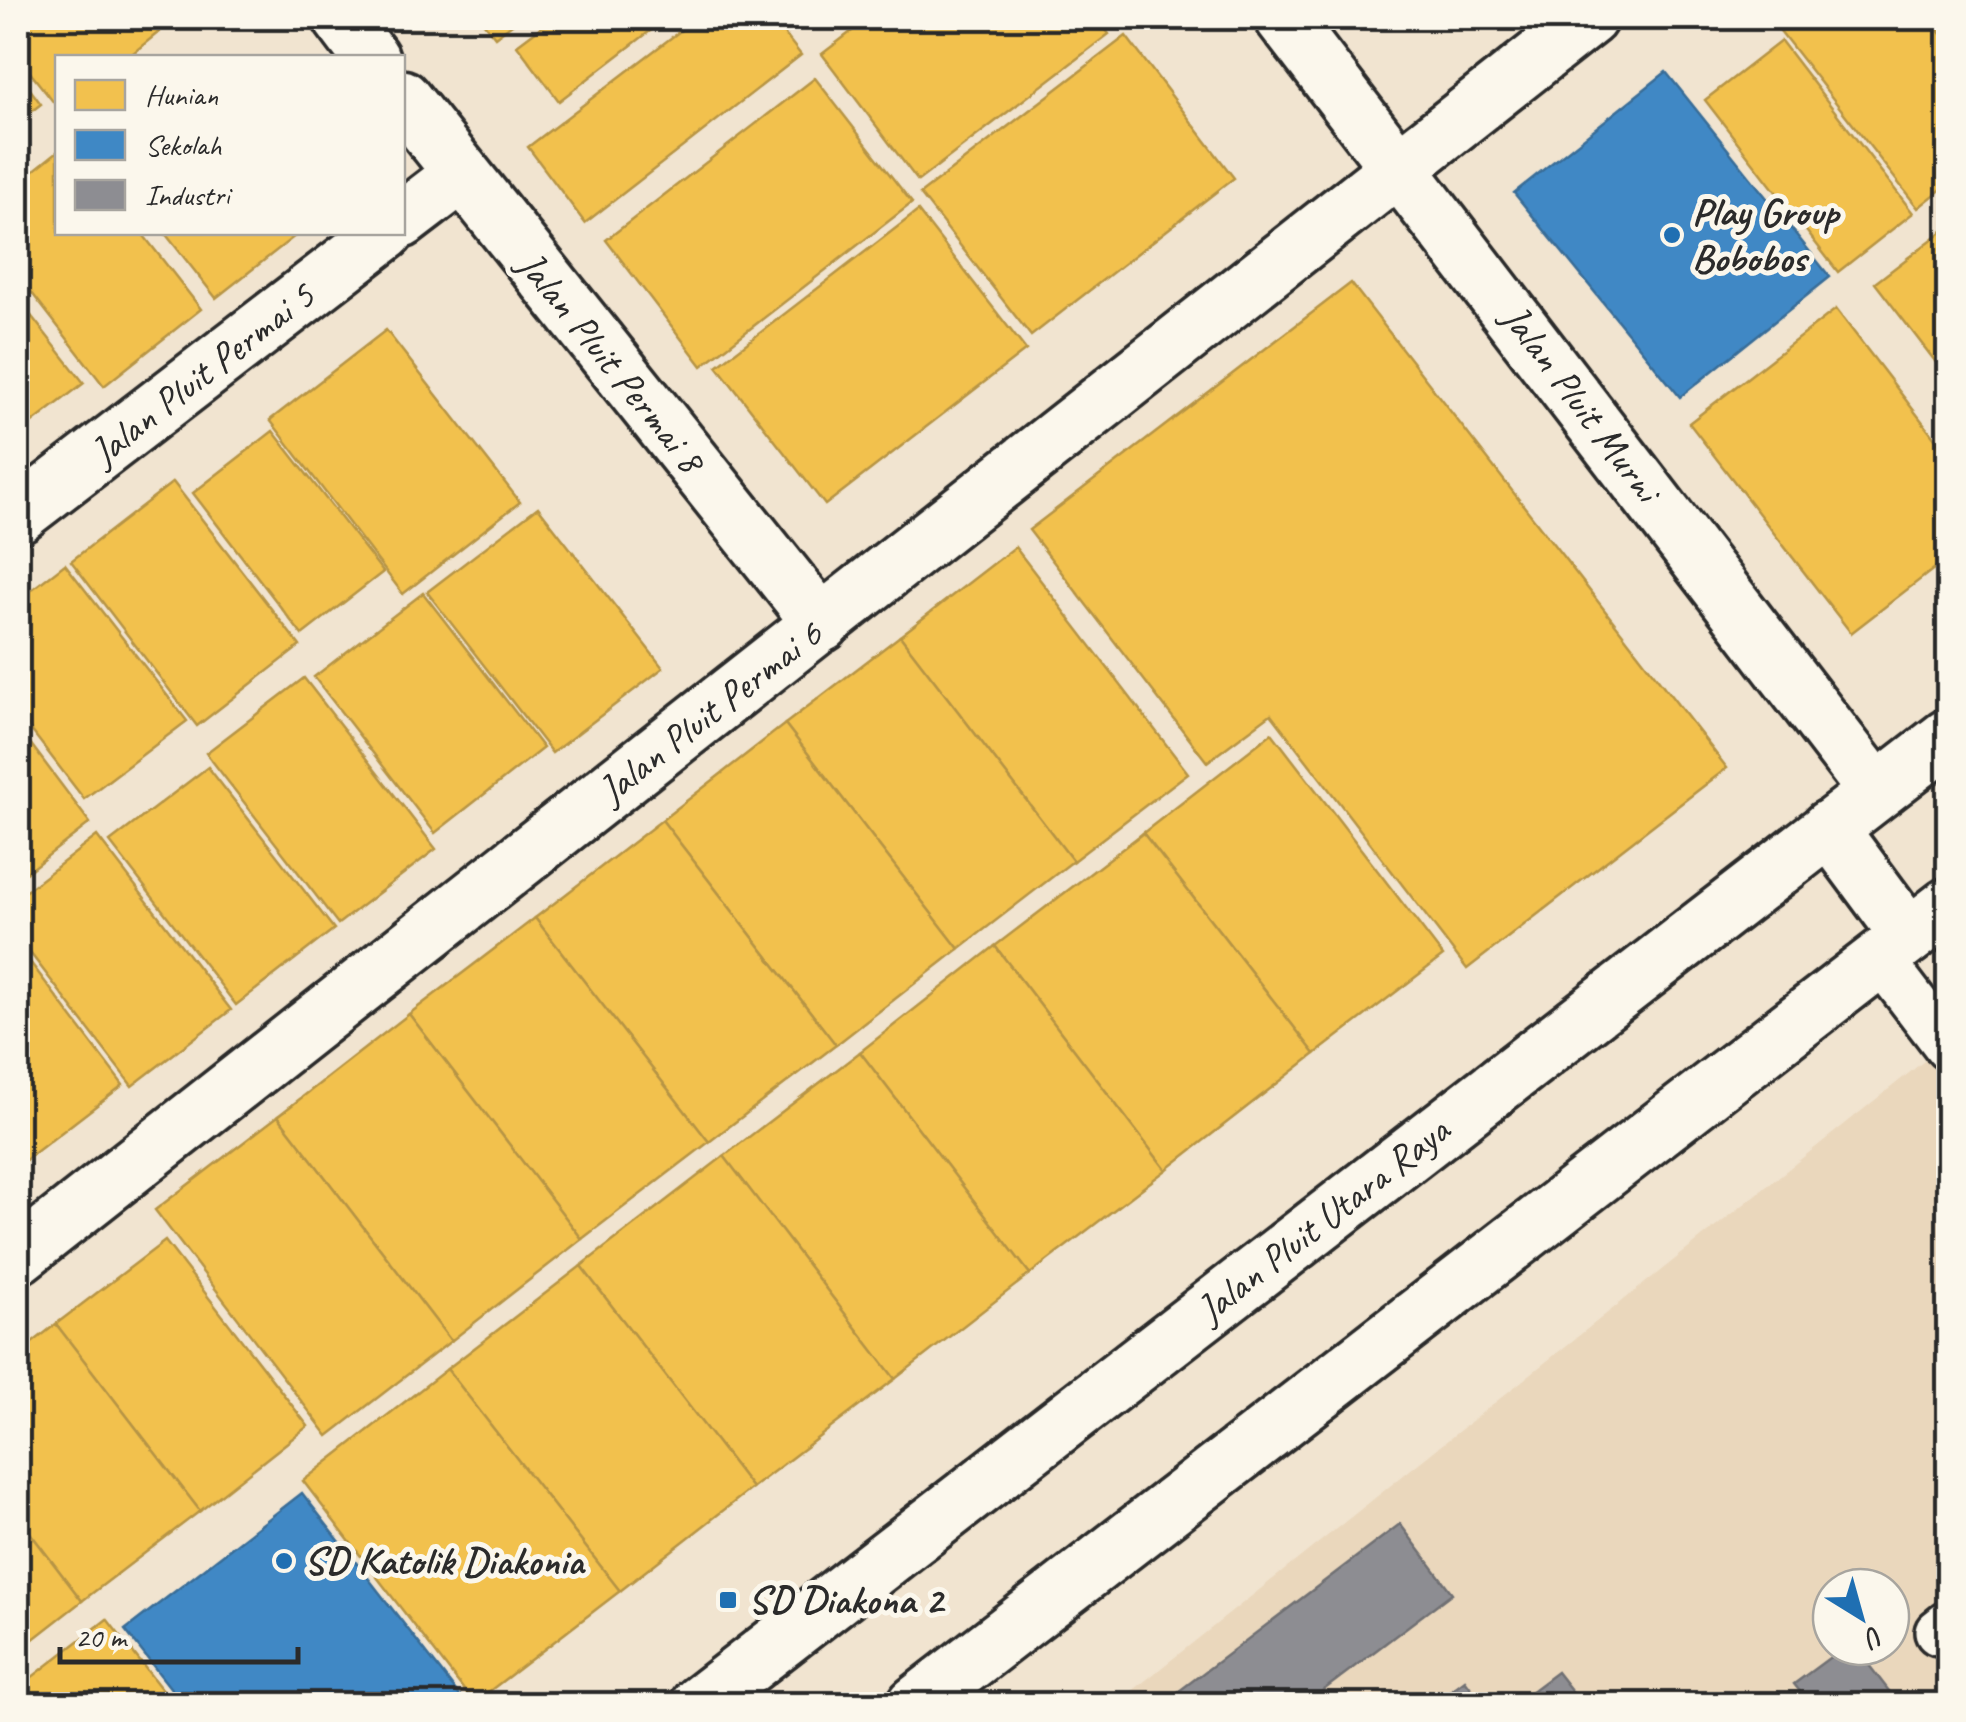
<svg xmlns="http://www.w3.org/2000/svg" width="1966" height="1722" font-family="Caveat,sans-serif">
<rect width="100%" height="100%" fill="#f1e4d0"/>
<filter id="ink" filterUnits="userSpaceOnUse"><feTurbulence type="fractalNoise" baseFrequency=".01" numOctaves="2"/><feDisplacementMap in="SourceGraphic" scale="20" xChannelSelector="R" yChannelSelector="G"/><feConvolveMatrix kernelMatrix="1 2 1 2 8 2 1 2 1" color-interpolation-filters="sRGB"/></filter>
<g filter="url(#ink)">
<path fill="#ead7bc" fill-rule="evenodd" d="M1948 1042V1704H1116ZM1831 1587H1891V1647H1831Z"/>
<g fill="#f2c14e" stroke="#b69444" stroke-width="2.5">
<polygon points="18,18 166,18 170,23 127,58 58,58 58,108 18,57"/>
<polygon points="480,18 520,18 495,37"/>
<polygon points="553,18 667,18 559,101 517,45"/>
<polygon points="697,18 772,18 801,55 585,223 528,147"/>
<polygon points="869,18 1097,18 1109,34 918,181 822,54"/>
<polygon points="1770,18 1929,18 1948,43 1948,184 1918,208"/>
<polygon points="1929,18 1948,18 1948,43"/>
<polygon points="1126,36 1234,178 1031,336 920,194"/>
<polygon points="1781,41 1913,213 1838,272 1705,100"/>
<polygon points="18,73 41,104 18,122"/>
<polygon points="815,78 912,203 702,366 606,240"/>
<polygon points="58,151 58,232 141,232 201,309 104,386 18,275 18,183"/>
<polygon points="918,211 1026,350 825,505 717,366"/>
<polygon points="1948,227 1948,378 1875,283"/>
<polygon points="164,232 300,232 216,298"/>
<polygon points="1351,283 1727,768 1467,969 1271,714 1207,762 1029,530"/>
<polygon points="18,299 84,383 18,434"/>
<polygon points="1836,309 1948,455 1948,558 1851,633 1689,423"/>
<polygon points="386,330 520,502 403,594 270,420"/>
<polygon points="273,431 383,572 302,635 193,493"/>
<polygon points="173,482 300,646 197,726 71,561"/>
<polygon points="538,507 663,668 552,753 427,592"/>
<polygon points="1015,547 1188,773 1073,861 900,636"/>
<polygon points="65,564 187,721 84,799 18,713 18,600"/>
<polygon points="423,593 543,748 435,833 314,677"/>
<polygon points="900,636 1073,861 959,949 785,724"/>
<polygon points="304,678 436,849 338,924 206,753"/>
<polygon points="785,724 959,949 836,1045 662,820"/>
<polygon points="18,727 90,823 18,879"/>
<polygon points="1272,733 1443,956 1315,1054 1143,833"/>
<polygon points="208,767 334,929 236,1005 110,842"/>
<polygon points="662,820 836,1045 709,1142 535,918"/>
<polygon points="1143,833 1315,1054 1166,1170 995,946"/>
<polygon points="97,836 231,1010 132,1086 18,937 18,897"/>
<polygon points="535,918 709,1142 582,1239 409,1014"/>
<polygon points="18,946 123,1085 23,1162 18,1155"/>
<polygon points="995,946 1166,1170 1030,1274 860,1052"/>
<polygon points="409,1014 582,1239 451,1341 278,1116"/>
<polygon points="860,1052 1030,1274 895,1379 724,1156"/>
<polygon points="278,1116 451,1341 328,1436 155,1210"/>
<polygon points="724,1156 895,1379 752,1488 581,1266"/>
<polygon points="165,1241 308,1426 200,1511 56,1324"/>
<polygon points="581,1266 752,1488 620,1591 447,1369"/>
<polygon points="56,1324 200,1511 82,1601 18,1517 18,1354"/>
<polygon points="447,1369 620,1591 474,1703 303,1481"/>
<polygon points="18,1517 82,1601 18,1651"/>
<polygon points="107,1619 173,1704 18,1704 18,1688"/>
</g>
<g fill="#3f88c5" stroke="#396c97" stroke-width="2.5">
<polygon points="1666,72 1830,277 1680,397 1514,193"/>
<polygon points="302,1493 466,1704 183,1704 125,1630"/>
</g>
<g fill="#8d8d92" stroke="#707073" stroke-width="2.5">
<polygon points="1400,1524 1452,1593 1305,1704 1162,1704"/>
<polygon points="1844,1647 1855,1647 1899,1704 1810,1704 1794,1684"/>
<polygon points="1557,1672 1582,1704 1514,1704"/>
<polygon points="1465,1680 1483,1704 1433,1704"/>
</g>
<g fill="none" stroke-linecap="round" stroke-linejoin="round">
<defs>
<g id="lane">
<polyline points="1880,958 1948,1047"/>
<polyline points="1938,1632 1948,1624"/>
</g>
<g id="street">
<polyline points="341,18 371,58"/>
<polyline points="1283,18 1876,791"/>
<polyline points="402,98 822,624"/>
<polyline points="402,220 461,175"/>
<polyline points="18,515 386,232"/>
<polyline points="18,1256 1589,18"/>
</g>
<g id="secondary">
<polyline points="1829,828 1909,936"/>
<polyline points="699,1704 1948,737"/>
<polyline points="916,1704 1948,906"/>
</g>
</defs>
<use href="#lane" stroke="#2b2b2b" stroke-width="52"/>
<use href="#street" stroke="#2b2b2b" stroke-width="62"/>
<use href="#secondary" stroke="#2b2b2b" stroke-width="62"/>
<use href="#lane" stroke="#fbf7ec" stroke-width="45"/>
<use href="#street" stroke="#fbf7ec" stroke-width="55"/>
<use href="#secondary" stroke="#fbf7ec" stroke-width="55"/>
</g>
</g>
<g fill="#1f6fb2" stroke="#fbf7ec" stroke-width="4">
<circle cx="1672" cy="235" r="10"/>
<circle cx="284" cy="1561" r="10"/>
<rect x="718" y="1590" width="20" height="20" rx="5"/>
</g>
<g text-anchor="middle" dominant-baseline="central" stroke-width="10" stroke-linejoin="round" paint-order="stroke">
<g font-size="40" font-weight="bold" fill="#2b2b2b" stroke="#fbf7ec" text-anchor="start">
<text x="1692" y="212">Play Group<tspan x="1692" dy="46">Bobobos</tspan></text>
<text x="304" y="1561">SD Katolik Diakonia</text>
<text x="748" y="1600">SD Diakona 2</text>
</g>
<g font-size="40" fill="#2b2b2b" stroke="#fbf7ec">
<text transform="translate(611 362) rotate(51)">Jalan Pluit Permai 8</text>
<text transform="translate(202 374) rotate(-38)">Jalan Pluit Permai 5</text>
<text transform="translate(1581 403) rotate(53)">Jalan Pluit Murni</text>
<text transform="translate(710 712) rotate(-38)">Jalan Pluit Permai 6</text>
<text transform="translate(1323 1220) rotate(-38)">Jalan Pluit Utara Raya</text>
</g>
</g>
<rect width="1966" height="1722" fill="none" stroke="#fbf7ec" stroke-width="60"/>
<rect x="30" y="30" width="1906" height="1662" fill="none" stroke="#2b2b2b" stroke-width="4" filter="url(#ink)"/>
<rect x="55" y="55" width="350" height="180" fill="#fbf7ec" stroke="#a8a59f" stroke-width="2.5"/>
<rect x="75" y="80" width="50" height="30" fill="#f2c14e" stroke="#a8a59f" stroke-width="2.5"/>
<text x="145" y="105" font-size="30" fill="#2b2b2b">Hunian</text>
<rect x="75" y="130" width="50" height="30" fill="#3f88c5" stroke="#a8a59f" stroke-width="2.5"/>
<text x="145" y="155" font-size="30" fill="#2b2b2b">Sekolah</text>
<rect x="75" y="180" width="50" height="30" fill="#8d8d92" stroke="#a8a59f" stroke-width="2.5"/>
<text x="145" y="205" font-size="30" fill="#2b2b2b">Industri</text>
<g transform="translate(1861 1617) rotate(143)"><circle r="48" fill="#fbf7ec" stroke="#a8a59f" stroke-width="2.5"/>
<path d="M0-8L18 38L0 25L-18 38Z" fill="#1f6fb2"/>
<text y="-15" font-size="28" font-weight="bold" text-anchor="middle" fill="#2b2b2b">U</text>
</g>
<path d="M60 1647v15h238v-15" fill="none" stroke="#2b2b2b" stroke-width="5"/>
<text x="75" y="1647" font-size="30" fill="#2b2b2b" stroke="#fbf7ec" stroke-width="8" paint-order="stroke">20 m</text>
</svg>
